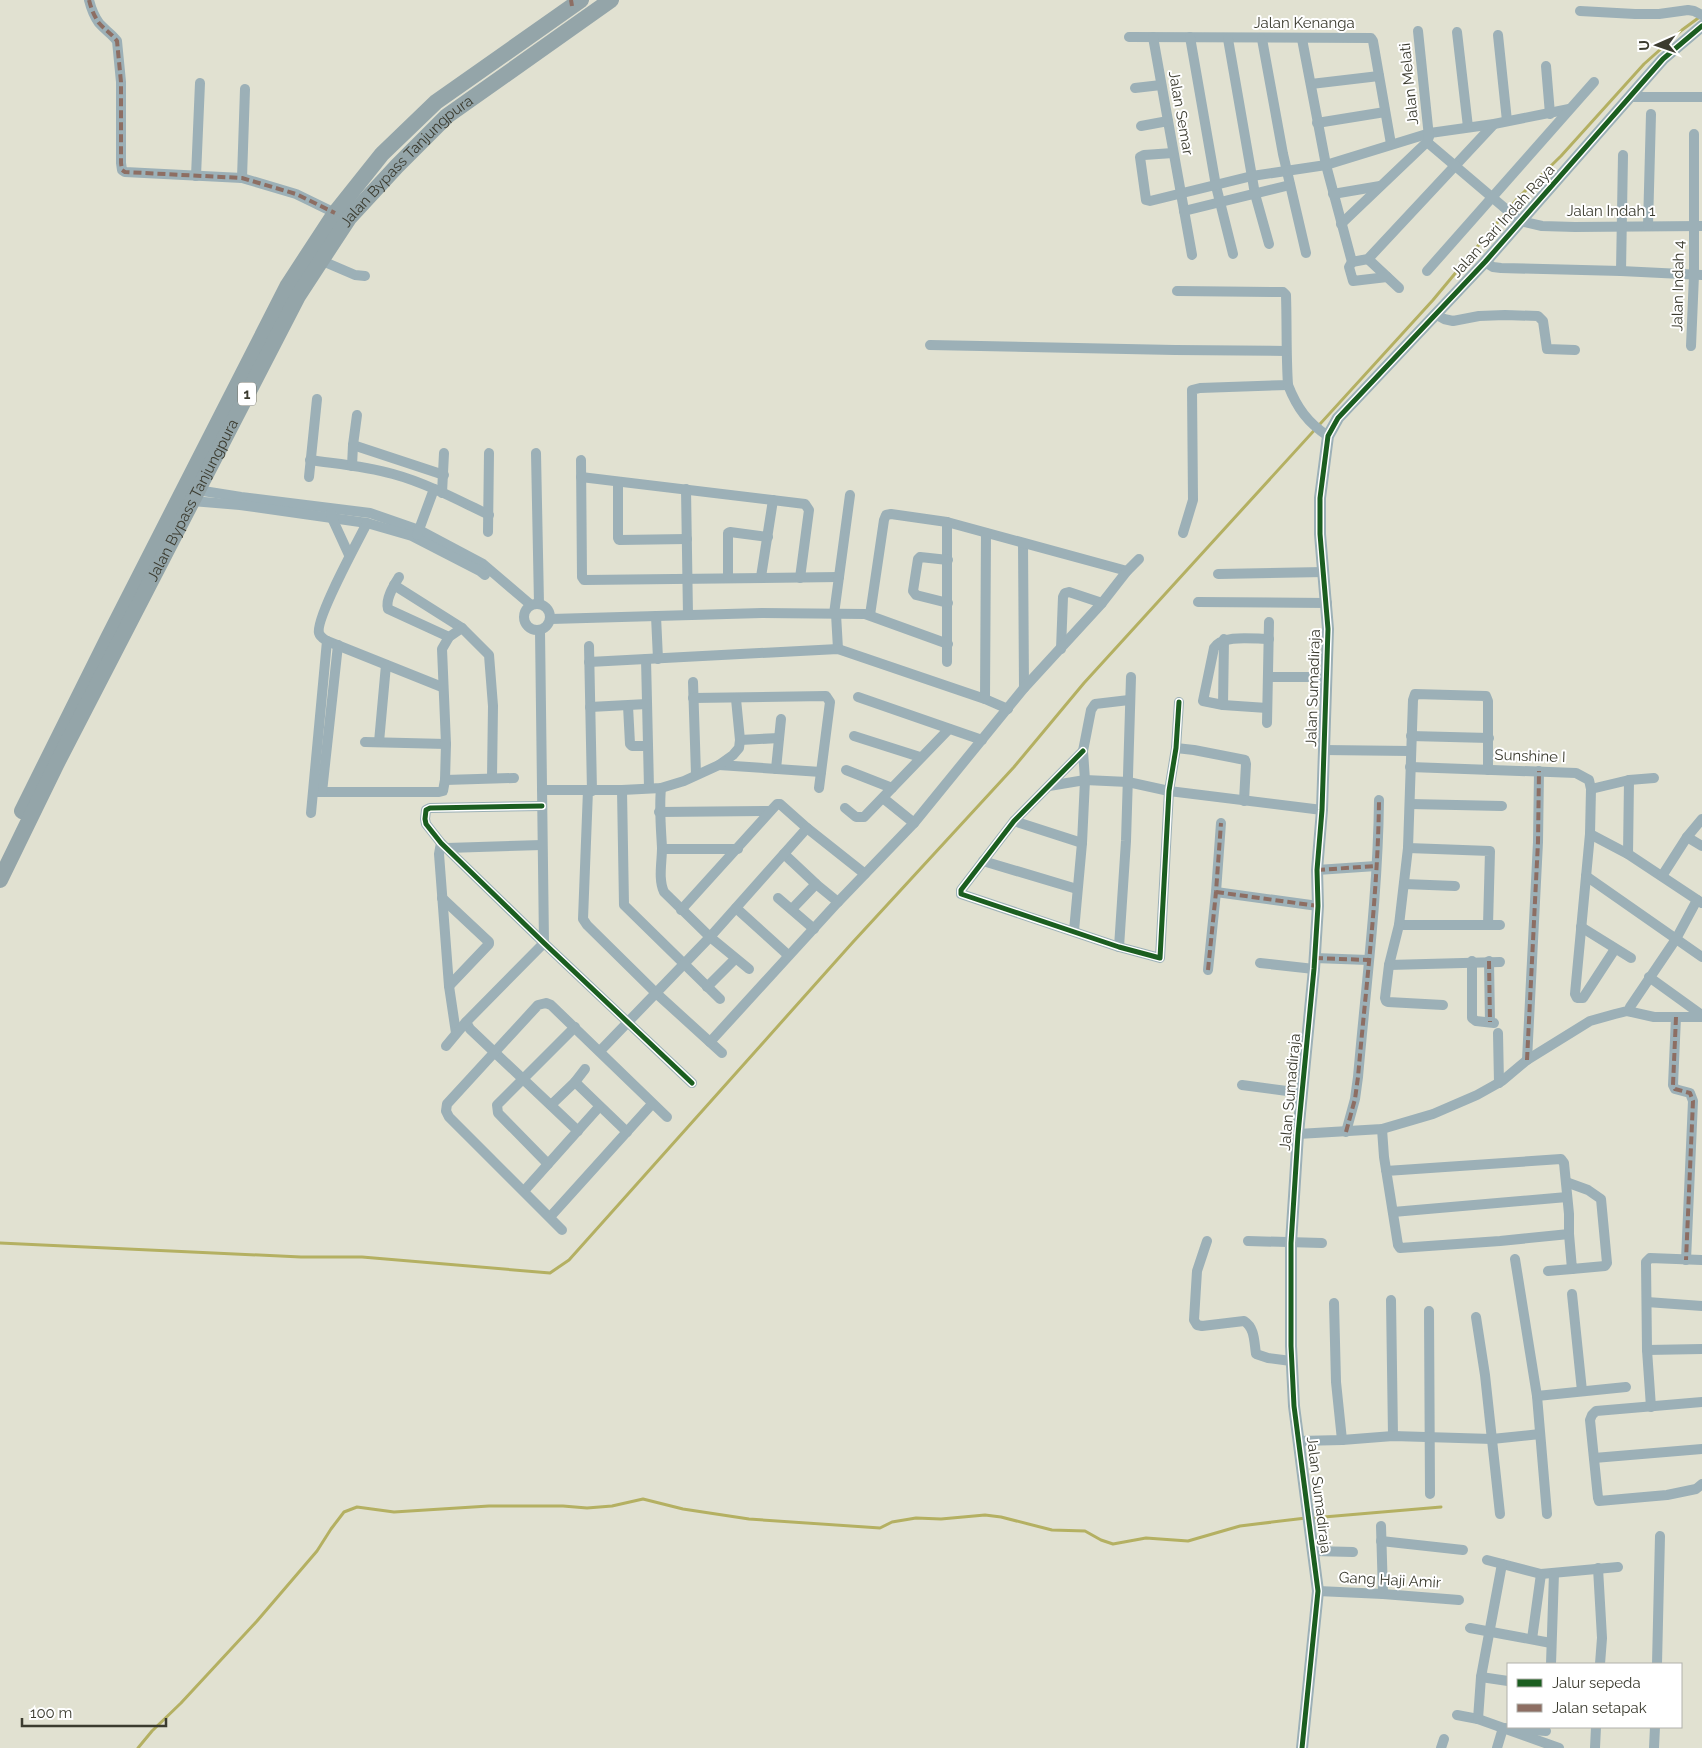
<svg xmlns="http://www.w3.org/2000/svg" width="1702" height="1748" font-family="Raleway,sans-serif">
<rect width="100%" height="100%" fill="#e1e1d1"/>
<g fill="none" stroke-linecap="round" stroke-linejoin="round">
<g stroke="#b4b062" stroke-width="3">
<polyline points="0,1243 301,1257 362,1257 550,1273 569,1260 853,942 1014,767 1084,683 1433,300 1517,199 1561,156 1644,64 1682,30 1701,16"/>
<polyline points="1312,1518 1441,1507"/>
<polyline points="138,1748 152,1731 181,1703 257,1621 317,1551 331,1529 344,1512 357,1507 394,1512 489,1506 563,1506 587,1508 612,1506 643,1499 683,1509 749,1519 880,1528 892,1522 916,1518 941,1519 985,1515 1001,1517 1052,1530 1085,1531 1101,1540 1113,1544 1146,1538 1188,1541 1240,1526 1306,1518"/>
</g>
<g stroke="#9cb0b7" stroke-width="10">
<path d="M89 0C91 8 94 16 99 23 105 30 112 34 117 41L121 82V163L122 170 125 172 242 178 296 194 335 213"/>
<polyline points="1580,11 1635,14 1659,14 1688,10 1694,11 1702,15"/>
<polyline points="1457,32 1468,127"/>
<polyline points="1498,35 1507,121"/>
<polyline points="1129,37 1371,38 1373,41 1391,144"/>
<polyline points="1153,37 1192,255"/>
<polyline points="1190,37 1216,186 1233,254"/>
<polyline points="1228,39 1255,194 1269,244"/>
<polyline points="1262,39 1283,154 1306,253"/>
<polyline points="1302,39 1326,165 1352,262 1368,259 1494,124"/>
<polyline points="1546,66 1550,114"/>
<polyline points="1311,84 1379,76"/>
<polyline points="1135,88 1161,85"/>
<polyline points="1631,97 1702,97"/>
<polyline points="1317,123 1385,112"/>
<polyline points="1141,126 1168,121"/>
<polyline points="1427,142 1520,221 1542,226 1575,227 1702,226"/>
<polyline points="1173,153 1144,155 1140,157 1146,200 1150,201 1252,176 1326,165 1430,133 1494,124 1569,109"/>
<polyline points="196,176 200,83"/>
<polyline points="242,178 245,89"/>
<polyline points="1333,194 1380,186"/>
<polyline points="1184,211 1290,185"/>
<polyline points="1341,224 1427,142 1429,137 1418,31"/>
<polyline points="1648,226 1651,114"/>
<polyline points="1368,259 1399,288"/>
<polyline points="320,260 355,275 365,276"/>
<polyline points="1352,262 1349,267 1353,281 1387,277"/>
<polyline points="1485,262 1493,267 1501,268 1621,271 1702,275"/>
<polyline points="1427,271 1594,82"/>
<polyline points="1621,271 1623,155"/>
<path d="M1177 291 1283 292 1286 295C1287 325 1286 355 1288 385L1200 388 1192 390 1193 500 1183 533"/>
<polyline points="1435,314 1444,319 1453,321 1479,316 1505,315 1538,316 1543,321 1547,349 1575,350"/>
<polyline points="930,345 1175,350 1286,351"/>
<polyline points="1691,346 1694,275 1694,134"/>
<path d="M1288 385C1297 408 1308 423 1328 436"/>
<polyline points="353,445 444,475"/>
<polyline points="536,453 539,604"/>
<path d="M310 460C338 464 366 466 393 474 426 483 458 500 489 515"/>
<polyline points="581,460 582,577 584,580 839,577"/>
<polyline points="352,466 353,445 357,415"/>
<polyline points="309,477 317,399"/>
<polyline points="581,477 805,504 809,510 800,578"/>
<polyline points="618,482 618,538 619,540 687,539"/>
<polyline points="686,489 688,615"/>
<polyline points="197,490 241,497 370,513 419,530 483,564 531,605"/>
<polyline points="442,493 444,453"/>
<polyline points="192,501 240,505 367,523 412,536 480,571 485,575"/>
<polyline points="331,513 332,518 349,555"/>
<polyline points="947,522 947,662"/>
<path d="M367 523C359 539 315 619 319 633 320 637 324 639 327 641L442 687"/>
<polyline points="488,532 489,453"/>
<polyline points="417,535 434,489"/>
<polyline points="1023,543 1024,688"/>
<polyline points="948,560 920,557 918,559 913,591 916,595 948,603"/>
<polyline points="1218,574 1324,572"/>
<path d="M399 577C394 585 385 599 388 609L449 637"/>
<polyline points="761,577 773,500"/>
<polyline points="728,578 728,533 730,532 768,537"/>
<polyline points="394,585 462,628 489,655 493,706 492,778"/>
<polyline points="1198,602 1327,603"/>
<circle cx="537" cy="617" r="13"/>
<polyline points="834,614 850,495"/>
<polyline points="836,614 838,649"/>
<polyline points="870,615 884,520 886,515 891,514 947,522 1127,571"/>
<polyline points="656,616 658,659"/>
<polyline points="551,619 762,613 865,614 948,644"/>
<polyline points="589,646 592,791"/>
<polyline points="1061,649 1063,597 1065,593 1069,592 1102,603"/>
<polyline points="646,659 649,788"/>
<polyline points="589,662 838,649 985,699 1008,709"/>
<polyline points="1268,677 1326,677"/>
<polyline points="693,682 696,774"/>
<polyline points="858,697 982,740"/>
<polyline points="693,698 826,696 830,702 819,788"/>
<polyline points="985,699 986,533"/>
<polyline points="1223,705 1224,639"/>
<polyline points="628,706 630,744 632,746 648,746"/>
<polyline points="590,707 647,704"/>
<path d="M1267 708 1223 705 1203 701 1214 648C1223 634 1253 639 1269 639"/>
<polyline points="1267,723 1269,622"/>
<polyline points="854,736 920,757"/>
<polyline points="1411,736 1489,738"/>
<polyline points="740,740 779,738"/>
<polyline points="365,742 446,744"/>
<polyline points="379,742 386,665"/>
<polyline points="1176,748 1194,750 1245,760 1246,764 1244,801"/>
<polyline points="1324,750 1410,751"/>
<polyline points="1083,751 1014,821 961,890 961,894 1119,947 1160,958 1169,791 1176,748 1179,702"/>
<polyline points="719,765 821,772"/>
<polyline points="1410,767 1576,773 1589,780 1591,789 1590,834 1575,994 1577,998 1583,998 1615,949"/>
<polyline points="776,769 781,719"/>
<polyline points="846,770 892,788"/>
<polyline points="445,780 514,778"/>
<polyline points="1049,786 1085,780 1128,782 1169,791 1322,810"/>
<path d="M661 788C659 809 661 828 662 848 662 862 658 879 664 892L710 937 749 969"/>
<polyline points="1591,789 1629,780 1654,778"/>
<polyline points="542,790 622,790 661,788 684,781 719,765 733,755 739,748 740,740 736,699"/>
<polyline points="588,790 583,919 587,925 656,993 722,1053"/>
<polyline points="622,790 624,905 720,999"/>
<polyline points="314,792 439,792 443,791 445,780 446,744 442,649 449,637 462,628"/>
<polyline points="322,792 338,645"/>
<polyline points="883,798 914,823"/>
<polyline points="1410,804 1502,806"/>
<polyline points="542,806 430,808 426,810 425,819 426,824 441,843 544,943 692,1083"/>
<polyline points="845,808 856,817 864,817 949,729"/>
<polyline points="659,812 770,811"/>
<polyline points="311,813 327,641"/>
<polyline points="1014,821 1082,843"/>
<polyline points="1590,834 1628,854 1702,903"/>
<polyline points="1687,837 1702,846"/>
<polyline points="441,843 439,854 449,986 456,1033"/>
<polyline points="447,848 542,845"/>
<polyline points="1408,848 1490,851 1488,925"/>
<polyline points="662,849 738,849"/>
<polyline points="784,854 816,884 838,902"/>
<polyline points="1628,854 1629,780"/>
<polyline points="983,861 1077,889"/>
<polyline points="1317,870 1376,866"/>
<polyline points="1586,876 1702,957"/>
<polyline points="1662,876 1687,837 1702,819"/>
<polyline points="1404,884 1455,886"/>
<polyline points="1216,892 1318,906"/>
<polyline points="442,898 489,942 489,944 449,986"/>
<polyline points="778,898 814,929"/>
<polyline points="736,908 788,955"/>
<polyline points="792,909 816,884"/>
<polyline points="681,910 777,804 780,804 807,828 865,874"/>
<polyline points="1399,925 1500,925"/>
<polyline points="1581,927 1631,958"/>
<polyline points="1074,931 1082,843 1085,780 1083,751 1091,710 1095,704 1129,700"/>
<polyline points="1119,947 1126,841 1131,677"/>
<polyline points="1315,958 1368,960"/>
<polyline points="1472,961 1472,1018 1476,1021 1494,1023"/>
<polyline points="1489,961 1490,1022"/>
<polyline points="1260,963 1314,969"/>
<polyline points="1389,965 1500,962"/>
<polyline points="1208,970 1216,892 1221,823"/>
<polyline points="1649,977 1699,1013"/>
<polyline points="707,987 735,959"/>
<polyline points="1443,1005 1388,1002 1386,1001 1385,998 1389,965 1399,925 1408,848 1413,700 1415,694 1486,696 1488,701 1488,770"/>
<polyline points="1630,1007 1676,939 1697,900"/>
<polyline points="1676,1017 1673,1085 1675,1089 1690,1093 1693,1101 1686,1260"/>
<polyline points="466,1022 470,1029 578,1131"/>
<polyline points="1498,1033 1499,1083"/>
<polyline points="710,1042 838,902 914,823 1024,688 1102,603 1127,571 1139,559"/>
<polyline points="446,1046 466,1022 544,943 540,631"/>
<polyline points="600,1051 710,937 807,828"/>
<polyline points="1527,1060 1538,842 1539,771"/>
<polyline points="575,1082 627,1132"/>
<polyline points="1242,1085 1302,1093"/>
<polyline points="551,1105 575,1082 585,1069"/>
<polyline points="1382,1129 1384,1157 1398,1245 1400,1248 1500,1241 1569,1234 1569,1214 1564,1163 1561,1159 1386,1171"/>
<path d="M1346 1132 1355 1099 1358 1077C1366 985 1378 893 1379 800"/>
<polyline points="1298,1134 1382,1129 1433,1114 1477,1095 1502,1081 1527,1060 1590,1021 1615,1014 1627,1011 1654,1017 1702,1017"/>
<polyline points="548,1164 498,1113 497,1105 575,1027"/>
<polyline points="1566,1182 1588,1190 1601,1199 1607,1263 1605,1266 1572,1269 1569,1234"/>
<polyline points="524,1191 599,1107"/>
<polyline points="1393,1212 1567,1197"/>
<polyline points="550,1217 652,1104"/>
<polyline points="562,1230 449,1117 446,1111 447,1104 538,1005 546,1003 551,1005 667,1117"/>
<path d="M1207 1241 1197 1271 1194 1320 1197 1325 1202 1326 1244 1321C1255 1328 1254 1341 1256 1354L1268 1358 1291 1361"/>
<polyline points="1248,1241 1322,1243"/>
<polyline points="1515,1259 1537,1396 1547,1514"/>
<polyline points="1548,1271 1572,1269"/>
<polyline points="1572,1294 1582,1391"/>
<polyline points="1391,1300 1393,1436"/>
<polyline points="1647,1302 1702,1306"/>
<polyline points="1334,1303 1336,1382 1342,1440"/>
<polyline points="1429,1311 1430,1494"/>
<polyline points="1476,1317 1485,1375 1500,1514"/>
<polyline points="1647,1350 1702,1349"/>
<polyline points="1537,1396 1626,1387"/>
<polyline points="1702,1402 1596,1411 1592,1415 1590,1420 1598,1498 1599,1501 1667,1495 1696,1489 1702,1484"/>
<polyline points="1651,1407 1647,1350 1646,1262 1650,1258 1702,1260"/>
<polyline points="1299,1441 1342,1440 1393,1436 1492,1439 1540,1434"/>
<polyline points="1594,1458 1702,1449"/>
<polyline points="1381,1526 1383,1594"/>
<polyline points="1381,1541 1463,1550"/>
<polyline points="1314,1551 1353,1552"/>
<polyline points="1487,1560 1541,1574 1618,1567"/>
<polyline points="1598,1568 1602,1638 1600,1664"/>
<polyline points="1318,1591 1383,1594 1459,1600"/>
<polyline points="1470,1628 1551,1643"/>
<polyline points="1532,1639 1541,1574"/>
<polyline points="1551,1664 1554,1573"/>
<polyline points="1657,1664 1660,1536"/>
<polyline points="1481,1677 1508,1681"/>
<polyline points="1457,1715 1478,1719 1559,1748"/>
<polyline points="1478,1719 1481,1677 1502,1564"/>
<polyline points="1441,1748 1444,1739"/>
<polyline points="1497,1748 1503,1728 1546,1731"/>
<polyline points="1595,1748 1596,1727"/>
<polyline points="1654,1748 1655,1727"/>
</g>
<polyline stroke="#9cb0b7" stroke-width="12" points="1302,1748 1318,1591 1294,1406 1291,1346 1291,1243 1298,1134 1314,969 1318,906 1317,870 1322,810 1328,629 1320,534 1320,498 1328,436 1338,418 1485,262 1663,59 1702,26"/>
<g stroke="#94a5a9" stroke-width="16">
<polyline points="22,811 108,638 288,285 335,213 382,154 436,102 581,0"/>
<path id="s1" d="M0 880 57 763 298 296 349 218 397 166 447 116 611 0"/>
</g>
<g stroke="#8d6e63" stroke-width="4" stroke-dasharray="8 4" stroke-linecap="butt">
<path d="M89 0C91 8 94 16 99 23 105 30 112 34 117 41L121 82V163L122 170 125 172 242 178 296 194 335 213"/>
<polyline points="571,0 572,6"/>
<polyline points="1317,870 1376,866"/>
<polyline points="1216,892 1318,906"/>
<polyline points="1315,958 1368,960"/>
<polyline points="1489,961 1490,1022"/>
<polyline points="1208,970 1216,892 1221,823"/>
<polyline points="1676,1017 1673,1085 1675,1089 1690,1093 1693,1101 1686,1260"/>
<polyline points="1527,1060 1538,842 1539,771"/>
<path d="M1346 1132 1355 1099 1358 1077C1366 985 1378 893 1379 800"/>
</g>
<defs>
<g id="cycleway">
<polyline points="1083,751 1014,821 961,890 961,894 1119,947 1160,958 1169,791 1176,748 1179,702"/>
<polyline points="542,806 430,808 426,810 425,819 426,824 441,843 544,943 692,1083"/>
<polyline points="1302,1748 1318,1591 1294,1406 1291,1346 1291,1243 1298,1134 1314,969 1318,906 1317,870 1322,810 1328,629 1320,534 1320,498 1328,436 1338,418 1485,262 1663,59 1702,26"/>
</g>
</defs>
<use href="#cycleway" stroke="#fff" stroke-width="8"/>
<use href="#cycleway" stroke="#1b5e20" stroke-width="5"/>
</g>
<g text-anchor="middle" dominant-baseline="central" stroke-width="4" stroke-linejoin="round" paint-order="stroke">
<rect fill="#fff" stroke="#76766d" stroke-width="1" x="238" y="382.5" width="18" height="23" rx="4"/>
<g font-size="14" font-weight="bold" fill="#3b3b2f">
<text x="247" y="394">1</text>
</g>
<g font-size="15" fill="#3b3b2f" stroke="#fff">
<text x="1304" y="23">Jalan Kenanga</text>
<text transform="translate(1409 84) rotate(-96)">Jalan Melati</text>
<text transform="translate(1181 113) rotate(80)">Jalan Semar</text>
<text stroke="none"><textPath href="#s1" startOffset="830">Jalan Bypass Tanjungpura</textPath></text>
<text x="1611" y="211">Jalan Indah 1</text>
<text transform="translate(1503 221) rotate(-48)">Jalan Sari Indah Raya</text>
<text transform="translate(1678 286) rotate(-89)">Jalan Indah 4</text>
<text stroke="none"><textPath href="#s1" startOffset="426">Jalan Bypass Tanjungpura</textPath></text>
<text transform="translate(1313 688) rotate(-88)">Jalan Sumadiraja</text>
<text transform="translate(1530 756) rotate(2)">Sunshine I</text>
<text transform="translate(1290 1092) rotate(-85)">Jalan Sumadiraja</text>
<text transform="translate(1319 1495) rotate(83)">Jalan Sumadiraja</text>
<text transform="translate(1390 1580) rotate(3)">Gang Haji Amir</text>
</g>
</g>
<rect x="1507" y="1663" width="175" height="65" fill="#ffffff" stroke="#b1b1ac"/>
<rect x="1517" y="1679" width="25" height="8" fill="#1b5e20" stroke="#b1b1ac"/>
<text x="1552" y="1688" font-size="15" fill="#3b3b2f">Jalur sepeda</text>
<rect x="1517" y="1704" width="25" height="8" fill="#8d6e63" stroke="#b1b1ac"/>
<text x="1552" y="1713" font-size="15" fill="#3b3b2f">Jalan setapak</text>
<g transform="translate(1657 45) rotate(268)" stroke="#ffffff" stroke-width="4" paint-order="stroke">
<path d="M0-4L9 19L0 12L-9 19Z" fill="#3b3b2f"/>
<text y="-8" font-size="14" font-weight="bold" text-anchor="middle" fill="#3b3b2f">U</text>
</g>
<path d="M22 1718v8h144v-8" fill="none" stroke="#3b3b2f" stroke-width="2.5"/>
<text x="30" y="1718" font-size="15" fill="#3b3b2f" stroke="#ffffff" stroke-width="4" paint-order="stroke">100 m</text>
</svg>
